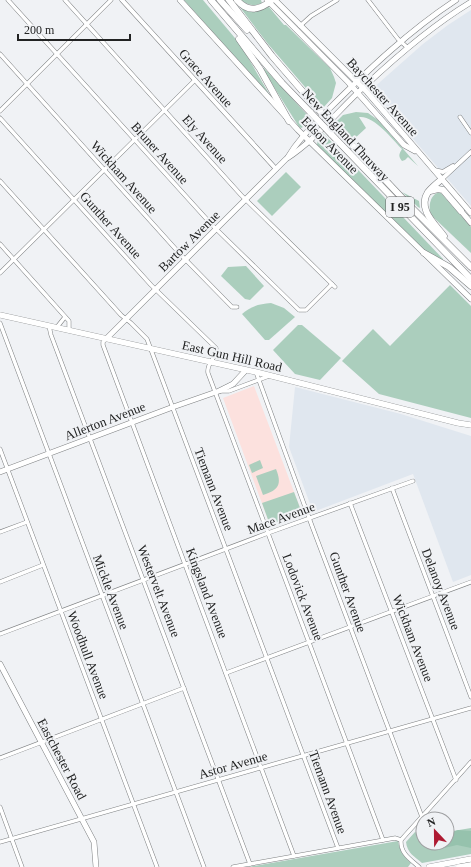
<svg xmlns="http://www.w3.org/2000/svg" width="471" height="867" font-family="Georgia,serif">
<rect width="100%" height="100%" fill="#f0f2f5"/>
<g fill="#e0e7ef">
<polygon points="471,10 471,206 371,90 423,44 448,25"/>
<polygon points="295,387 401,414 471,436 471,575 453,582 413,474 313,512 289,447"/>
</g>
<polygon fill="#fce1de" points="254,386 302,513 270,525 223,398"/>
<g fill="#abcebd">
<polygon points="184,0 203,0 240,44 271,97"/>
<path d="M241 0H261L262 3C254 7 248 5 241 0Z"/>
<polygon points="239,6 246,10 269,7 284,25 286,25 330,68 334,77 336,83 332,98 323,108 268,44"/>
<polygon points="262,68 264,68 311,119 303,127 301,128 299,127"/>
<path d="M356 112 368 113 378 120 418 166 408 157 405 160 402 161C398 156 399 154 402 149 392 139 374 115 359 117L366 128 353 140 336 122 343 115Z"/>
<polygon points="323,133 443,259 442,261 425,251 317,145 318,138"/>
<polygon points="286,172 301,187 272,216 257,201"/>
<polygon points="402,192 419,201 420,208 418,207"/>
<path d="M440 192 471 227V253L431 215C428 206 430 194 440 192Z"/>
<polygon points="246,266 264,286 250,300 245,299 221,276 228,267"/>
<polygon points="450,285 471,306 471,418 379,394 342,361 373,329 390,346"/>
<path d="M271 303 284 308 295 317 269 340H265L242 314C251 306 259 304 271 303Z"/>
<polygon points="298,325 302,325 341,358 320,380 295,374 273,350"/>
<polygon points="260,460 263,468 252,473 249,465"/>
<path d="M276 469C282 484 279 490 263 495L256 476Z"/>
<polygon points="294,492 302,513 270,525 262,503"/>
<path d="M471 828V854L422 863C415 857 407 853 406 842L415 832 423 836V843H447V832Z"/>
<path d="M398 841C400 851 403 856 411 863L408 867H248Z"/>
</g>
<polygon fill="#96c2ad" points="458,830 471,831 471,848 457,845 444,848 436,845 435,843 447,843 447,834"/>
<g fill="none" stroke-linecap="round" stroke-linejoin="round">
<defs>
<g id="minor">
<polyline points="8,0 212,225 299,310 306,310 332,284"/>
<polyline points="65,0 241,195 335,287"/>
<polyline points="368,0 398,39 408,48"/>
<polyline points="300,26 311,16 337,0"/>
<polyline points="0,54 181,255 232,307 237,307"/>
<polyline points="0,111 111,0"/>
<polyline points="460,117 471,133"/>
<path d="M0 118 151 285 216 348C217 358 206 363 208 373L383 840"/>
<polyline points="0,181 121,315 131,323 147,339 338,848"/>
<polyline points="0,244 69,321 69,330"/>
<polyline points="0,273 195,80"/>
<polyline points="0,323 204,867"/>
<polyline points="49,326 51,335 250,864"/>
<polyline points="57,327 65,317"/>
<polyline points="107,338 103,342 103,345 294,856"/>
<polyline points="256,372 312,526 422,817"/>
<polyline points="220,391 229,391 269,376"/>
<polyline points="0,449 157,867"/>
<polyline points="392,488 471,697"/>
<polyline points="350,503 456,780"/>
<polyline points="0,532 27,522"/>
<polyline points="0,582 43,565"/>
<polyline points="0,634 268,533 413,481"/>
<polyline points="226,673 471,582"/>
<polyline points="0,758 184,688"/>
<polyline points="0,807 22,867"/>
<polyline points="0,842 471,708"/>
<polyline points="233,867 395,838 401,840"/>
<path d="M419 867C410 859 400 853 401 840L471 762"/>
</g>
<g id="tertiary">
<polyline points="122,0 276,169"/>
<polyline points="434,170 443,172 453,166"/>
<polyline points="442,179 471,152"/>
</g>
<g id="secondary">
<polyline points="180,0 298,130 471,299"/>
<polyline points="267,0 348,82 404,145 415,151"/>
<polyline points="275,0 367,92 471,213"/>
<path d="M288 157C299 138 315 124 330 108 369 69 410 30 456 0"/>
<polyline points="461,211 471,223"/>
<path d="M107 338 286 159C317 139 339 109 366 85 399 54 433 25 471 2"/>
<polyline points="0,472 173,407 219,391 233,384 246,370"/>
<polyline points="0,664 94,842 96,867"/>
</g>
<g id="primary">
<polyline points="0,315 256,372 458,423 471,425"/>
<polyline points="429,867 471,859"/>
</g>
<g id="motorway">
<polyline points="211,0 282,83 311,113"/>
<polyline points="220,0 247,30"/>
<polyline points="229,0 272,56 317,108"/>
<path d="M237 0C248 13 260 10 272 0"/>
<polyline points="239,39 260,69 289,121"/>
<polyline points="337,129 405,201 471,267"/>
<polyline points="331,134 471,279"/>
<path d="M442 179C437 183 432 187 428 192 417 209 435 224 444 236"/>
<polyline points="430,191 438,189 443,190 461,211"/>
<polyline points="424,253 449,267 471,286"/>
</g>
</defs>
<use href="#minor" stroke="#7e8082" stroke-width="4.5"/>
<use href="#tertiary" stroke="#7e8082" stroke-width="5"/>
<use href="#secondary" stroke="#7e8082" stroke-width="6"/>
<use href="#primary" stroke="#7e8082" stroke-width="6"/>
<use href="#motorway" stroke="#7e8082" stroke-width="7"/>
<use href="#minor" stroke="#fff" stroke-width="3.5"/>
<use href="#tertiary" stroke="#fff" stroke-width="4"/>
<use href="#secondary" stroke="#fff" stroke-width="5"/>
<use href="#primary" stroke="#fff" stroke-width="5.5"/>
<use href="#motorway" stroke="#fff" stroke-width="6"/>
<polyline stroke="#626364" stroke-width="1" points="467,867 471,863"/>
<defs>
<polyline id="primary-bridge" points="459,867 471,865"/>
<g id="motorway-bridge">
<polyline points="317,108 337,129"/>
<polyline points="311,113 331,134"/>
</g>
</defs>
<use href="#primary-bridge" stroke="#7e8082" stroke-width="6" stroke-linecap="butt"/>
<use href="#motorway-bridge" stroke="#7e8082" stroke-width="7" stroke-linecap="butt"/>
<use href="#primary-bridge" stroke="#fff" stroke-width="5.5"/>
<use href="#motorway-bridge" stroke="#fff" stroke-width="6"/>
</g>
<g text-anchor="middle" dominant-baseline="central" stroke-width="4" stroke-linejoin="round" paint-order="stroke">
<rect fill="#f0f2f5" stroke="#606162" stroke-width="1" x="386" y="197" width="28" height="20" rx="3"/>
<g font-size="12" font-weight="bold" fill="#222323">
<text x="400" y="207">I 95</text>
</g>
<g font-size="13" fill="#222323" stroke="#f0f2f5">
<text transform="translate(206 78) rotate(48)">Grace Avenue</text>
<text transform="translate(383 97) rotate(48)">Baychester Avenue</text>
<text transform="translate(346 135) rotate(47)">New England Thruway</text>
<text transform="translate(205 139) rotate(48)">Ely Avenue</text>
<text transform="translate(330 145) rotate(45)">Edson Avenue</text>
<text transform="translate(160 153) rotate(48)">Bruner Avenue</text>
<text transform="translate(124 177) rotate(48)">Wickham Avenue</text>
<text transform="translate(111 225) rotate(48)">Gunther Avenue</text>
<text transform="translate(189 241) rotate(-45)">Bartow Avenue</text>
<text transform="translate(232 356) rotate(13)">East Gun Hill Road</text>
<text transform="translate(105 421) rotate(-21)">Allerton Avenue</text>
<text transform="translate(214 489) rotate(69)">Tiemann Avenue</text>
<text transform="translate(281 518) rotate(-20)">Mace Avenue</text>
<text transform="translate(441 589) rotate(69)">Delanoy Avenue</text>
<text transform="translate(159 591) rotate(69)">Westervelt Avenue</text>
<text transform="translate(111 592) rotate(69)">Mickle Avenue</text>
<text transform="translate(348 592) rotate(70)">Gunther Avenue</text>
<text transform="translate(207 593) rotate(69)">Kingsland Avenue</text>
<text transform="translate(303 597) rotate(69)">Lodovick Avenue</text>
<text transform="translate(413 638) rotate(69)">Wickham Avenue</text>
<text transform="translate(88 655) rotate(69)">Woodhull Avenue</text>
<text transform="translate(62 759) rotate(62)">Eastchester Road</text>
<text transform="translate(233 765) rotate(-16)">Astor Avenue</text>
<text transform="translate(328 792) rotate(70)">Tiemann Avenue</text>
</g>
</g>
<g transform="translate(435 831) rotate(338)"><circle r="19" fill="#f0f2f5" stroke="#9e9fa1"/>
<path d="M0-3L7 15L0 10L-7 15Z" fill="#ae1a32"/>
<text y="-6" font-size="11" font-weight="bold" text-anchor="middle" fill="#222323">N</text>
</g>
<path d="M18 34v6h112v-6" fill="none" stroke="#222323" stroke-width="2"/>
<text x="24" y="34" font-size="12" fill="#222323" stroke="#f0f2f5" stroke-width="3" paint-order="stroke">200 m</text>
</svg>
